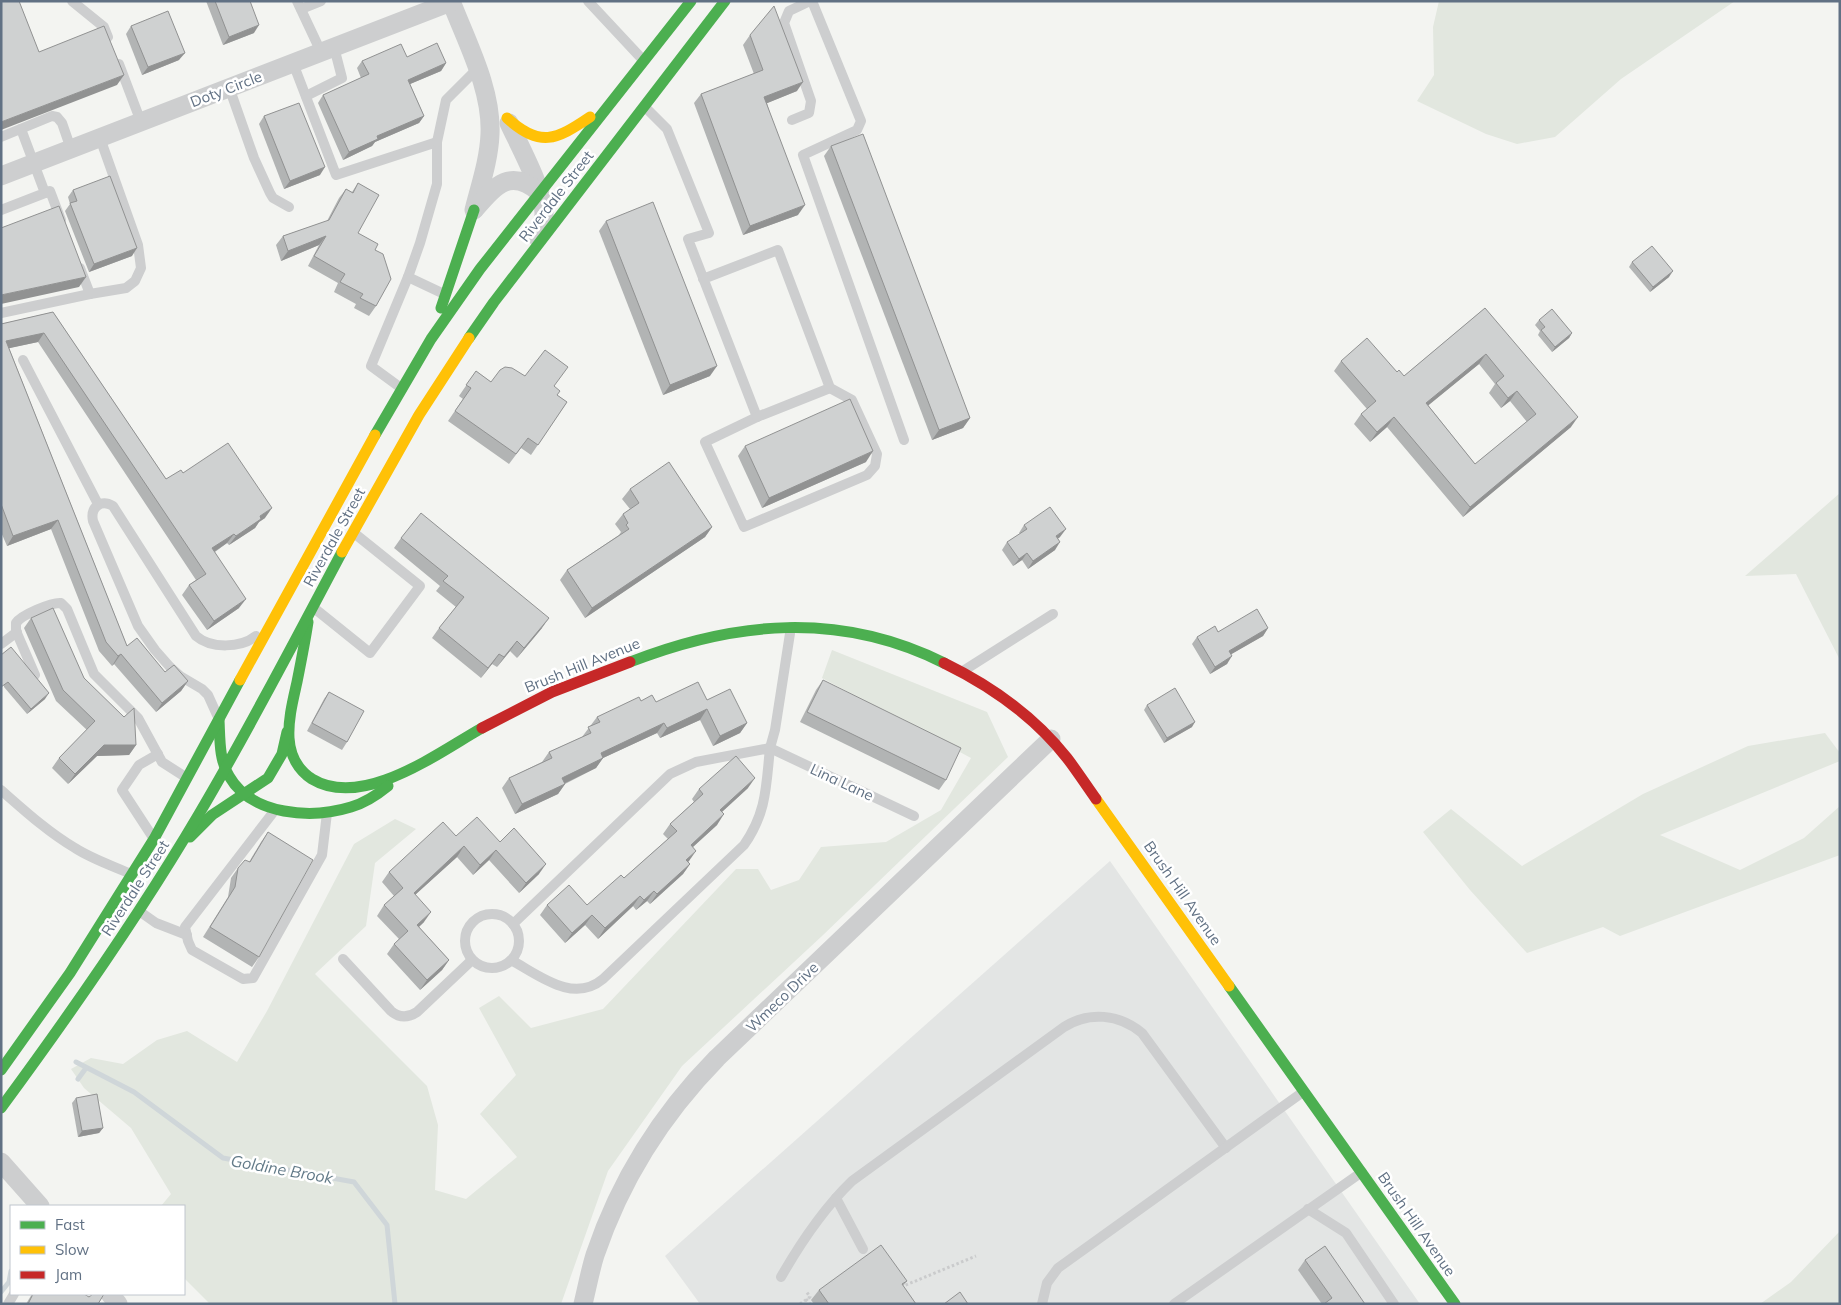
<svg xmlns="http://www.w3.org/2000/svg" width="1841" height="1305" font-family="Mulish,sans-serif">
<rect width="100%" height="100%" fill="#f3f4f1"/>
<polygon fill="#e3e5e4" points="1110,861 1420,1304 700,1304 665,1256"/>
<g fill="#e2e7df">
<polygon points="1439,1 1735,1 1621,79 1555,137 1517,144 1486,134 1417,101 1434,75 1433,27"/>
<polygon points="1840,493 1840,660 1796,574 1745,576"/>
<polygon points="832,650 987,712 1008,757 822,936 682,1066 608,1171 561,1304 210,1304 184,1278 184,1206 161,1206 171,1194 131,1128 84,1088 71,1069 91,1058 123,1064 157,1040 187,1031 237,1062 267,1011 354,844 395,819 416,829 375,863 366,926 315,974 427,1086 438,1125 435,1190 466,1199 517,1157 480,1114 516,1075 479,1008 499,996 531,1028 603,1009 736,869 758,869 771,890 799,880 821,847 886,842 941,810 971,758 822,678"/>
<polygon points="1825,733 1840,753 1840,761 1660,835 1740,870 1804,838 1840,806 1840,855 1620,936 1603,927 1527,953 1470,890 1423,832 1451,809 1522,866 1643,794 1748,746"/>
<polygon points="1840,1231 1840,1304 1760,1304 1791,1282"/>
</g>
<g fill="none" stroke-linecap="round" stroke-linejoin="round">
<g stroke="#cfd6d9" stroke-width="5">
<polyline points="76,1062 134,1092 223,1158 354,1182 387,1225 395,1304"/>
<polyline points="78,1079 86,1068"/>
<polyline points="1,1292 9,1282 11,1271"/>
</g>
<g stroke="#cacbcc" stroke-width="3" stroke-dasharray="2.5 2.5" stroke-linecap="butt">
<polyline points="901,1287 976,1256"/>
<polyline points="806,1299 810,1304"/>
<polyline points="800,1304 810,1297 806,1291"/>
</g>
<g stroke="#cdcecf" stroke-width="10">
<polyline points="72,1 104,27 108,37"/>
<polyline points="297,1 321,52"/>
<polyline points="588,1 643,60"/>
<polyline points="812,1 861,121 857,130 803,155 904,440"/>
<polyline points="301,9 321,1"/>
<polyline points="293,63 336,175 437,142 437,184 420,243 408,277 444,294"/>
<polyline points="119,64 141,122"/>
<polyline points="229,87 254,158 270,193 273,198 289,207"/>
<polyline points="306,96 342,78 334,47"/>
<polyline points="645,107 667,129 709,233 688,239 757,417 705,442 744,527 867,475 875,466 877,454 852,400 830,388 778,250 703,279"/>
<polyline points="792,120 809,113 811,101 784,23 789,11 810,1"/>
<polyline points="1,137 52,116 57,117 62,123 71,149"/>
<polyline points="437,142 446,100 477,69"/>
<polyline points="45,193 50,191 61,220"/>
<polyline points="1,210 45,193 21,129"/>
<polyline points="90,294 126,288 135,281 141,268 138,245 100,138"/>
<polyline points="1,313 90,294 80,268"/>
<polyline points="23,360 98,504"/>
<polyline points="401,388 371,366 408,277"/>
<polyline points="757,417 830,388"/>
<polyline points="314,608 370,653 420,586 354,533"/>
<polyline points="791,627 775,730 770,748 914,816"/>
<polyline points="1,644 17,632"/>
<polyline points="963,671 1053,614"/>
<path d="M35 675 16 631V623C21 615 52 602 61 603L67 609 94 674 138 718 162 762 187 778"/>
<path d="M217 715 208 695 202 689 180 676 170 667 155 650 138 626 93 521C90 507 101 499 113 506L196 636C211 649 241 648 256 636"/>
<path d="M1 790C25 811 48 832 75 848 92 859 113 866 131 874"/>
<polyline points="275,810 185,927 188,941 192,950 243,979 253,978 322,855 327,813"/>
<polyline points="152,836 122,790 139,765 158,754"/>
<polyline points="139,911 156,923 187,935"/>
<circle cx="492" cy="941" r="27"/>
<path d="M343 959 391 1011C399 1018 408 1018 417 1012L472 960"/>
<path d="M511 960C539 975 573 1004 603 979L744 845C767 812 766 786 770 748L696 762 670 774 513 924"/>
<polyline points="836,1198 863,1249"/>
<polyline points="1308,1209 1346,1233 1394,1304"/>
<path d="M781 1277C801 1242 823 1209 852 1181L1064 1027C1089 1011 1119 1014 1142 1033L1226 1148"/>
<polyline points="8,1304 14,1294"/>
<polyline points="1042,1304 1047,1283 1058,1268 1303,1092"/>
<polyline points="1174,1304 1362,1172"/>
</g>
<g stroke="#cdcecf" stroke-width="19">
<path d="M451 1C467 43 492 89 490 134 489 160 480 186 474 210"/>
<path d="M509 123C519 145 545 192 544 215 543 223 539 230 537 237"/>
<polyline points="1,176 451,2"/>
<path d="M475 209C496 185 510 168 539 192"/>
<polyline points="1,1162 40,1206"/>
<polyline points="110,1294 118,1304"/>
<path d="M583 1304C587 1288 590 1271 595 1255 620 1181 662 1114 717 1058L1051 739"/>
</g>
<g stroke="#4caf50" stroke-width="11">
<polyline points="441,308 474,210"/>
<polyline points="469,338 494,302 725,1"/>
<polyline points="375,435 431,339 480,269 691,1"/>
<path d="M308 622C305 642 301 662 297 682 293 700 288 719 289 738 290 755 298 770 312 779 363 810 439 752 482 728"/>
<path d="M630 662C735 621 840 611 944 663"/>
<path d="M219 720C220 739 219 760 229 776 252 816 312 819 351 807 365 803 377 795 388 786"/>
<polyline points="190,837 212,815 268,778 282,754 287,732"/>
<polyline points="1229,986 1455,1304"/>
<polyline points="1,1070 70,973 154,839 240,680"/>
<path d="M1 1108C71 1013 139 916 199 814 250 728 295 640 342 552"/>
</g>
<g stroke="#ffc107" stroke-width="11">
<path d="M507 118C540 148 556 140 590 117"/>
<polyline points="342,552 419,415 469,338"/>
<polyline points="240,680 375,435"/>
<polyline points="1096,799 1229,986"/>
</g>
<g stroke="#c62828" stroke-width="11">
<path d="M944 663C991 686 1035 717 1067 758 1077 771 1086 785 1096 799"/>
<polyline points="482,728 552,692 630,662"/>
</g>
</g>
<g fill="#b2b4b4" fill-rule="evenodd">
<polygon points="206,1 250,1 254,33 223,45"/>
<polygon points="131,26 179,60 142,75 126,34"/>
<polygon points="750,35 797,91 767,103 798,215 743,235 694,103 701,94 754,74 743,45"/>
<polygon points="407,57 446,63 441,71 410,84 424,116 419,123 375,142 372,146 343,160 318,103 323,95 361,78 357,68 362,61"/>
<polygon points="264,116 320,175 284,189 259,124"/>
<polygon points="831,146 970,418 963,428 932,440 824,156"/>
<polygon points="358,183 358,233 375,250 376,306 369,316 354,308 356,304 334,292 338,283 308,266 319,245 281,261 276,245 283,236 327,221 339,198 346,189 352,192"/>
<polygon points="73,190 132,256 89,272 65,211 70,204 68,197"/>
<polygon points="606,221 710,376 663,395 599,231"/>
<polygon points="1632,262 1669,277 1650,292 1629,267"/>
<path d="M1485 308 1571 427 1463 517 1387 427 1370 442 1354 424 1361 414 1367 409 1334 371 1341 361 1397 372 1404 376ZM1479 364 1495 384 1489 393 1501 408 1510 401 1527 422 1475 464 1428 405Z"/>
<polygon points="53,312 166,479 183,473 265,518 259,522 255,528 229,545 227,543 215,552 239,608 207,630 182,595 189,585 196,580 38,342 9,348 127,646 165,672 188,681 181,691 156,712 114,664 112,666 99,651 51,529 7,546 1,532 1,324"/>
<polygon points="1539,320 1572,333 1569,338 1552,352 1538,335 1540,331 1535,325"/>
<polygon points="476,371 491,382 554,386 557,395 567,402 531,455 521,448 509,464 448,421 463,399 459,396"/>
<polygon points="745,446 866,462 762,508 738,456"/>
<polygon points="630,489 712,527 705,537 585,618 560,580 567,570 619,535 621,532 615,524 623,514 630,509 622,499"/>
<polygon points="1024,525 1060,537 1057,539 1055,550 1028,569 1022,560 1013,566 1002,550 1007,542 1020,534 1019,533"/>
<polygon points="401,538 542,628 517,658 510,651 497,667 492,664 481,678 432,638 439,628 456,607 436,591 440,586 394,548"/>
<polygon points="31,618 84,678 136,745 129,755 97,756 68,784 52,768 59,758 87,730 56,701 24,628"/>
<polygon points="1268,628 1263,636 1231,654 1227,664 1210,674 1192,644 1197,637 1218,632"/>
<polygon points="1,655 45,699 27,714 4,687"/>
<polygon points="823,680 946,780 939,790 800,722 816,690"/>
<polygon points="329,692 347,742 342,750 307,731 324,699"/>
<polygon points="707,700 747,723 740,733 713,746 700,720 660,738 657,733 603,758 596,768 565,784 558,794 515,814 502,788 509,778 542,762 549,752 582,737 597,717 641,701 656,702"/>
<polygon points="1147,705 1192,727 1164,743 1144,710"/>
<polygon points="748,788 722,812 717,825 693,847 689,861 688,862 690,864 683,874 650,904 647,901 636,910 633,906 598,939 585,925 565,943 540,915 547,905 587,905 624,878 668,839 663,834 670,824 694,802 692,799 699,789"/>
<polygon points="268,832 259,957 252,967 203,937 228,897 231,878 238,868 249,862 261,842"/>
<polygon points="456,836 500,842 539,874 519,893 489,860 473,875 457,857 415,895 424,922 419,927 449,960 442,970 420,990 387,954 394,944 399,939 377,916 384,905 394,896 382,882 389,872"/>
<polygon points="76,1098 103,1128 99,1133 78,1137 72,1103"/>
<polygon points="1305,1260 1365,1304 1322,1304 1298,1270"/>
<polygon points="907,1281 903,1286 916,1304 814,1304 811,1300 819,1290"/>
<polygon points="32,1294 84,1294 98,1304 26,1304"/>
</g>
<g fill="#919292">
<polygon points="259,25 254,33 223,45 229,37"/>
<polygon points="185,53 179,60 142,75 148,67"/>
<polygon points="446,63 441,71 403,87 408,80"/>
<polygon points="124,75 117,85 1,130 1,122"/>
<polygon points="803,82 797,91 758,107 764,97"/>
<polygon points="424,116 419,123 375,142 372,146 343,160 349,152 377,136"/>
<polygon points="325,167 320,175 284,189 290,181"/>
<polygon points="805,205 798,215 743,235 750,226"/>
<polygon points="326,236 319,245 281,261 288,251"/>
<polygon points="137,248 132,256 89,272 94,264"/>
<polygon points="1673,271 1669,277 1650,292 1653,287"/>
<polygon points="86,277 79,287 1,304 1,295"/>
<polygon points="44,333 38,342 1,350 6,341"/>
<polygon points="1572,333 1569,338 1552,352 1555,347"/>
<polygon points="1486,354 1479,364 1419,413 1426,403"/>
<polygon points="717,366 710,376 663,395 670,385"/>
<polygon points="1517,391 1510,401 1501,408 1508,398"/>
<polygon points="1394,417 1387,427 1370,442 1377,432"/>
<polygon points="1578,417 1571,427 1463,517 1470,507"/>
<polygon points="970,418 963,428 932,440 939,430"/>
<polygon points="873,451 866,462 762,508 769,498"/>
<polygon points="272,508 265,518 259,522 255,528 229,545 236,536 260,516"/>
<polygon points="58,520 51,529 7,546 13,536"/>
<polygon points="712,527 705,537 585,618 592,608"/>
<polygon points="1066,529 1060,537 1050,544 1056,536"/>
<polygon points="234,534 227,543 205,558 212,548"/>
<polygon points="1060,542 1055,550 1028,569 1033,561"/>
<polygon points="1027,553 1022,560 1013,566 1019,559"/>
<polygon points="246,599 239,608 207,630 214,621"/>
<polygon points="549,618 542,628 517,658 524,648"/>
<polygon points="1268,628 1263,636 1223,659 1229,651"/>
<polygon points="517,641 510,651 497,667 504,657"/>
<polygon points="121,654 114,664 112,666 118,656"/>
<polygon points="499,654 492,664 481,678 488,668"/>
<polygon points="1232,656 1227,664 1210,674 1215,667"/>
<polygon points="188,681 181,691 156,712 162,703"/>
<polygon points="49,693 45,699 27,714 31,709"/>
<polygon points="707,709 700,720 660,738 667,728"/>
<polygon points="1195,722 1192,727 1164,743 1167,738"/>
<polygon points="664,723 657,733 603,758 596,768 555,788 562,778 601,753"/>
<polygon points="747,723 740,733 713,746 720,736"/>
<polygon points="104,745 136,745 129,755 97,756 68,784 75,774"/>
<polygon points="755,778 748,788 713,820 720,810"/>
<polygon points="565,784 558,794 515,814 522,804"/>
<polygon points="724,814 717,825 684,855 691,845"/>
<polygon points="464,846 457,857 406,903 414,893"/>
<polygon points="496,850 489,860 473,875 480,865"/>
<polygon points="696,851 689,861 679,870 686,860"/>
<polygon points="546,864 539,874 519,893 526,883"/>
<polygon points="690,864 683,874 650,904 657,894"/>
<polygon points="654,891 647,901 636,910 644,900"/>
<polygon points="640,896 633,906 598,939 605,928"/>
<polygon points="431,912 424,922 410,935 417,925"/>
<polygon points="592,915 585,925 565,943 572,933"/>
<polygon points="449,960 442,970 420,990 427,980"/>
<polygon points="103,1128 99,1133 78,1137 82,1131"/>
</g>
<g fill="#cfd1d1" stroke="#919292" fill-rule="evenodd">
<polygon points="1,1 19,1 39,52 104,26 124,75 1,122"/>
<polygon points="215,1 250,1 259,25 229,37"/>
<polygon points="774,6 803,82 764,97 805,205 750,226 701,94 763,70 750,35"/>
<polygon points="168,11 185,53 148,67 131,26"/>
<polygon points="437,43 446,63 408,80 424,116 377,136 378,139 349,152 323,95 369,74 362,61 401,44 407,57"/>
<polygon points="299,103 325,167 290,181 264,116"/>
<polygon points="863,134 970,418 939,430 831,146"/>
<polygon points="110,176 137,248 94,264 70,203 77,201 73,190"/>
<polygon points="358,183 379,195 358,233 378,244 375,250 383,254 391,279 376,306 360,298 363,294 340,282 345,274 314,256 326,236 288,251 283,236 329,220 346,189 353,193"/>
<polygon points="653,202 717,366 670,385 606,221"/>
<polygon points="59,206 86,277 1,295 1,228"/>
<polygon points="1652,246 1673,271 1653,287 1632,262"/>
<path d="M1485 308 1578 417 1470 507 1394 417 1377 432 1361 414 1376 401 1341 361 1367 338 1397 372 1399 370 1404 376ZM1486 354 1504 376 1496 383 1508 398 1517 391 1536 414 1475 464 1426 403Z"/>
<polygon points="1552,309 1572,333 1555,347 1541,330 1545,327 1539,320"/>
<polygon points="53,312 166,479 181,470 183,473 228,443 272,508 260,516 261,519 236,536 234,534 212,548 246,599 214,621 189,585 206,574 44,333 6,341 127,646 137,638 165,672 174,665 188,681 162,703 121,654 118,656 106,642 58,520 13,536 1,504 1,324"/>
<polygon points="545,350 568,367 554,386 560,391 557,395 567,402 538,445 528,438 516,454 455,411 471,388 466,385 476,371 491,382 500,370 505,367 512,368 525,376"/>
<polygon points="850,399 873,451 769,498 745,446"/>
<polygon points="669,462 712,527 592,608 567,570 629,529 626,525 628,523 623,514 639,503 630,489"/>
<polygon points="1050,507 1066,529 1056,536 1060,542 1033,561 1027,553 1019,559 1007,542 1027,529 1024,525"/>
<polygon points="421,513 549,618 524,648 517,641 504,657 499,654 488,668 439,628 464,597 443,581 448,576 401,538"/>
<polygon points="53,608 84,678 124,717 134,708 136,745 104,745 75,774 59,758 95,721 63,690 31,618"/>
<polygon points="1257,609 1268,628 1229,651 1232,656 1215,667 1197,637 1215,626 1218,632"/>
<polygon points="11,647 49,693 31,709 8,682 1,687 1,655"/>
<polygon points="823,680 961,748 946,780 807,712"/>
<polygon points="698,682 707,700 730,689 747,723 720,736 707,709 667,728 664,723 601,753 603,758 562,778 565,784 522,804 509,778 552,758 549,752 591,733 588,727 600,722 597,717 639,697 641,701 652,695 656,702"/>
<polygon points="1175,688 1195,722 1167,738 1147,705"/>
<polygon points="329,692 364,711 347,742 312,723"/>
<polygon points="736,756 755,778 720,810 724,814 691,845 696,851 686,860 690,864 657,894 654,891 644,900 640,896 605,928 592,915 572,933 547,905 569,885 587,905 621,875 624,878 677,831 670,824 703,794 699,789"/>
<polygon points="477,817 500,842 514,828 546,864 526,883 496,850 480,865 464,846 414,893 431,912 417,925 449,960 427,980 394,944 408,931 384,905 403,888 389,872 443,822 456,836"/>
<polygon points="268,832 313,860 259,957 210,927 235,887 238,868 245,860 250,862"/>
<polygon points="97,1094 103,1128 82,1131 76,1098"/>
<polygon points="881,1245 907,1281 902,1284 916,1304 829,1304 819,1290"/>
<polygon points="1325,1246 1365,1304 1324,1304 1332,1298 1305,1260"/>
<polygon points="960,1292 968,1304 944,1304"/>
<polygon points="33,1294 84,1294 89,1297 93,1294 104,1294 98,1304 28,1304"/>
</g>
<g text-anchor="middle" dominant-baseline="central" stroke-width="5" stroke-linejoin="round" paint-order="stroke">
<g font-size="15" fill="#617184" stroke="#fff">
<text transform="translate(226 89) rotate(-21)">Doty Circle</text>
<text transform="translate(556 196) rotate(-52)">Riverdale Street</text>
<text transform="translate(334 537) rotate(-61)">Riverdale Street</text>
<text transform="translate(582 665) rotate(-22)">Brush Hill Avenue</text>
<text transform="translate(842 782) rotate(25)">Lina Lane</text>
<text transform="translate(135 888) rotate(-57)">Riverdale Street</text>
<text transform="translate(1183 893) rotate(55)">Brush Hill Avenue</text>
<text transform="translate(782 997) rotate(-44)">Wmeco Drive</text>
<text transform="translate(1417 1224) rotate(55)">Brush Hill Avenue</text>
</g>
<g font-size="16" font-style="italic" fill="#627a88" stroke="#fff">
<text transform="translate(282 1169) rotate(10)">Goldine Brook</text>
</g>
</g>
<rect width="1841" height="1305" fill="none" stroke="#617184" stroke-width="5"/>
<rect x="10" y="1205" width="175" height="90" fill="#ffffff" stroke="#c0c6ce"/>
<rect x="20" y="1221" width="25" height="8" fill="#4caf50" stroke="#c0c6ce"/>
<text x="55" y="1230" font-size="15" fill="#617184">Fast</text>
<rect x="20" y="1246" width="25" height="8" fill="#ffc107" stroke="#c0c6ce"/>
<text x="55" y="1255" font-size="15" fill="#617184">Slow</text>
<rect x="20" y="1271" width="25" height="8" fill="#c62828" stroke="#c0c6ce"/>
<text x="55" y="1280" font-size="15" fill="#617184">Jam</text>
</svg>
